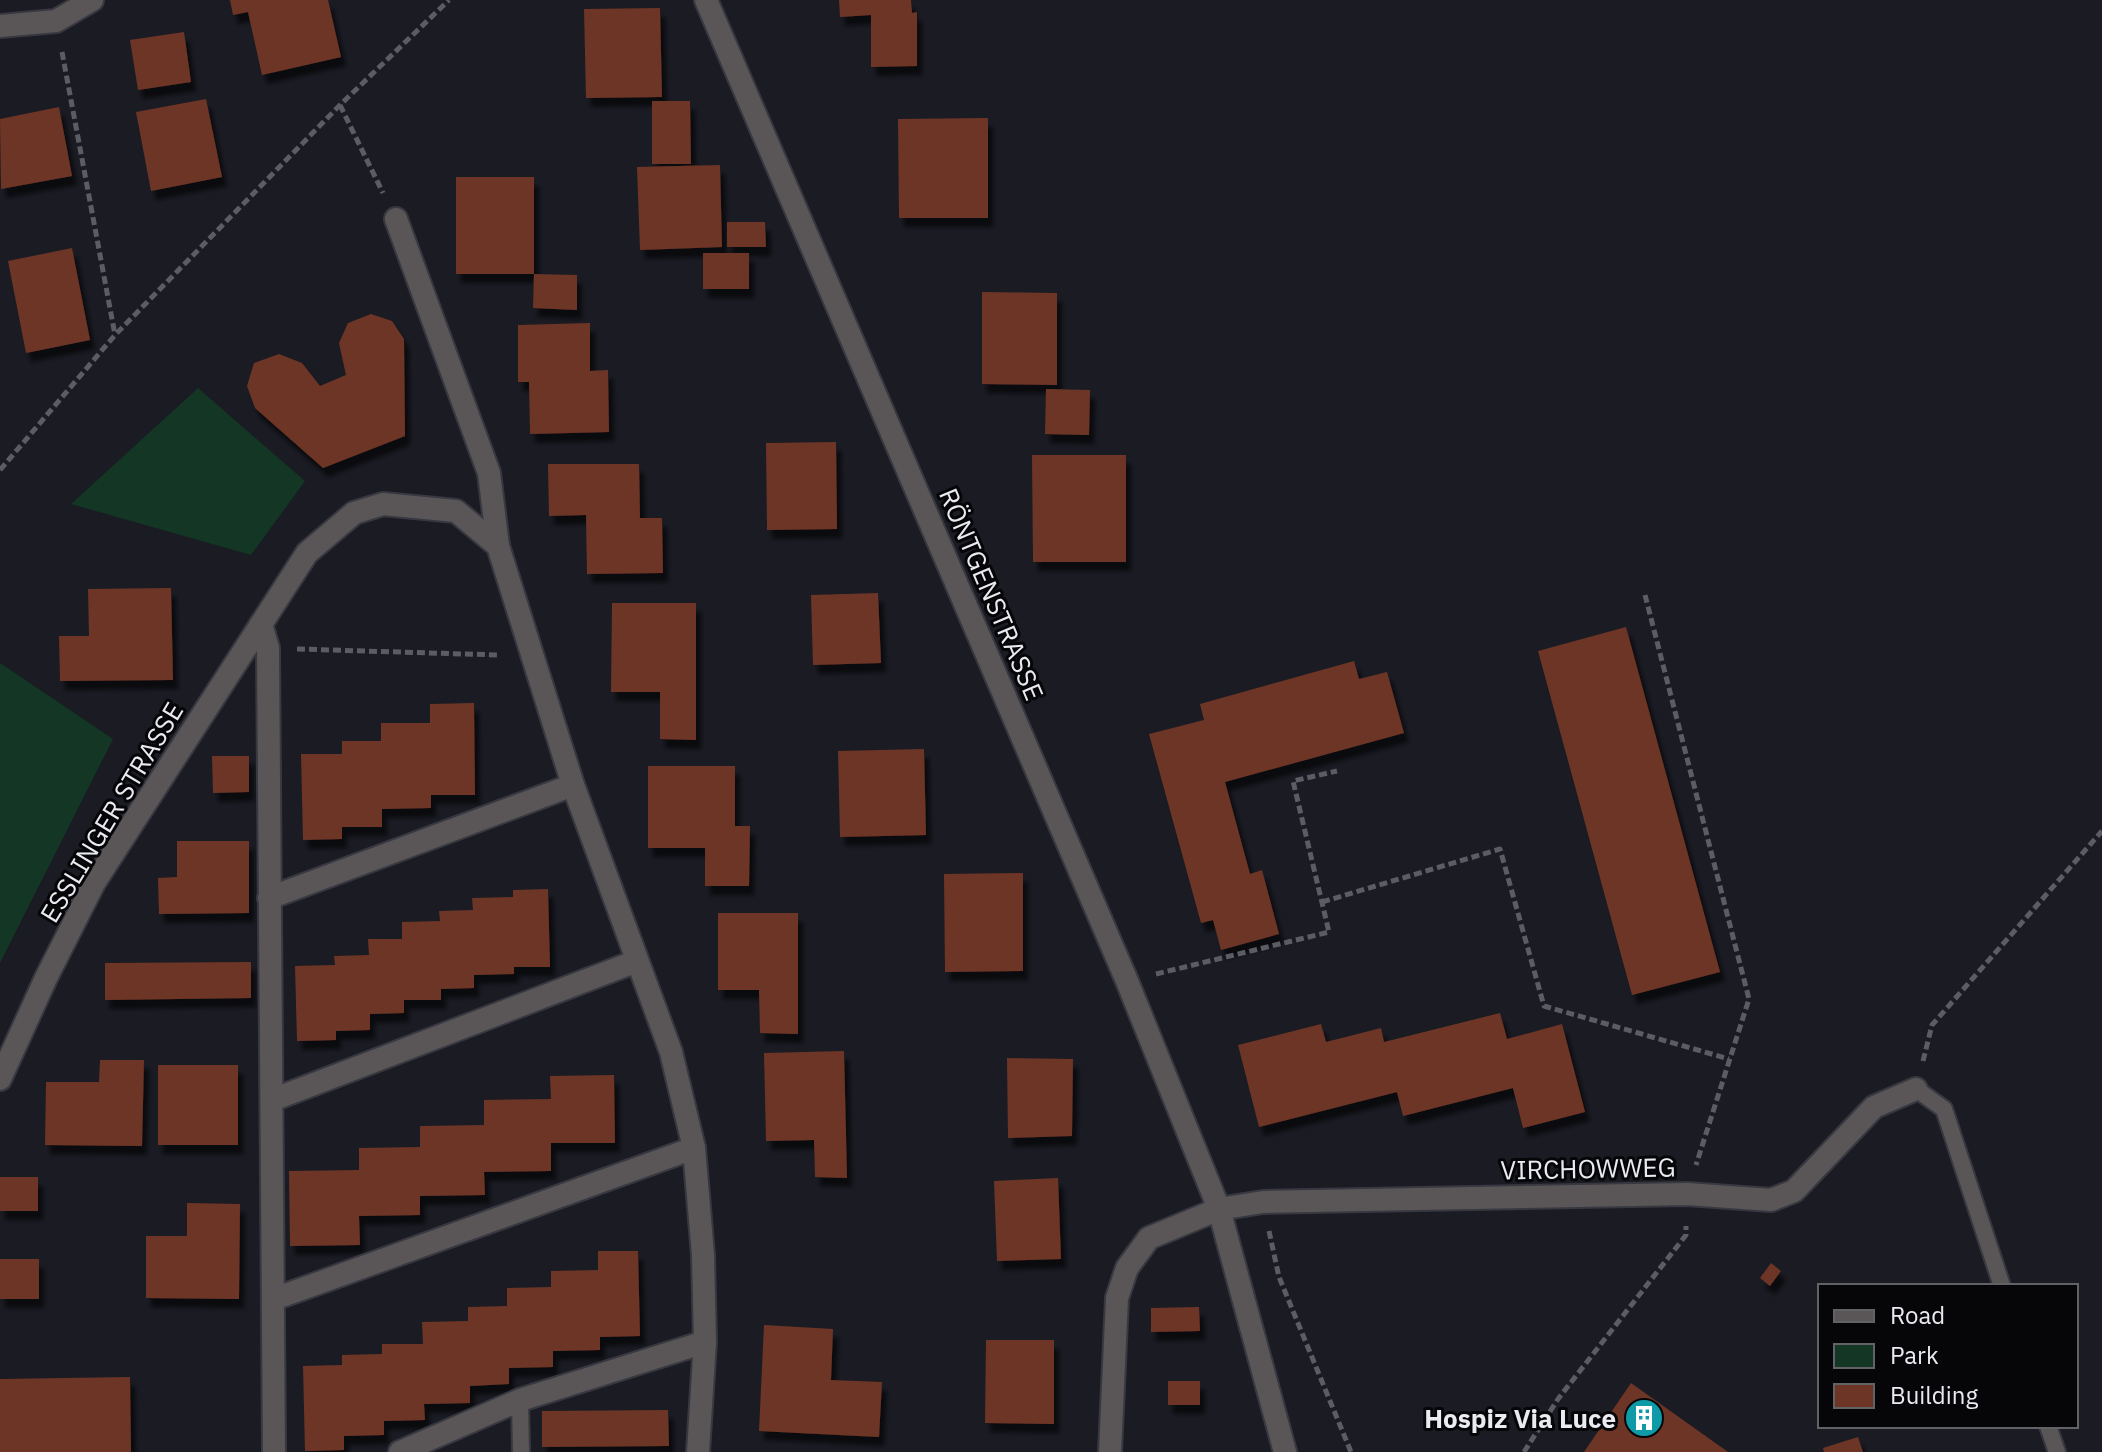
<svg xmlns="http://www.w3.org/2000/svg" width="2102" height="1452" font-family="'IBM Plex Sans',sans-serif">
<defs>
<filter id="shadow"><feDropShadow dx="5" dy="9" stdDeviation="2" flood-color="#0009"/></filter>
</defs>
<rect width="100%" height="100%" fill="#1a1b23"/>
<g fill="#133625">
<polygon points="198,388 305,481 251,555 71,504"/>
<polygon points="0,663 113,739 0,963"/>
</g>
<g fill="#6d3526" filter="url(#shadow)">
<polygon points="230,0 328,0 341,57 262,75 248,12 233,15"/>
<polygon points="839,0 911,0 912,13 917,12 917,66 871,67 871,15 840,17"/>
<polygon points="660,8 662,97 586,98 584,9"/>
<polygon points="184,32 191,82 138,90 130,40"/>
<polygon points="206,99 222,177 151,191 136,112"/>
<polygon points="652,101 690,101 691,164 652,164"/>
<polygon points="59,107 72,176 1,189 0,119"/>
<polygon points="988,118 988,218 899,218 898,119"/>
<polygon points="720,165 722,247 640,250 637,167"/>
<rect x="456" y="177" width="78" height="97"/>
<polygon points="727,222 765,222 766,247 727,247"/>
<polygon points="72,248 90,340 26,353 8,261"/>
<rect x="703" y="253" width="46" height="36"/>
<polygon points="534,274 577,275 577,310 533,308"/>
<polygon points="982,292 1057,293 1057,385 982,384"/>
<polygon points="371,314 392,321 404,339 405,436 323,468 255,408 247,386 254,363 279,354 302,363 320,386 346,375 339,343 348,323"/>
<polygon points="590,323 590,371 608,370 609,432 530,434 529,382 518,382 518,325"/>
<polygon points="1046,389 1090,390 1089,435 1045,434"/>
<polygon points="836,442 837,529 767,530 766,443"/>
<polygon points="1032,455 1126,455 1126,562 1033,562"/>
<polygon points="548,464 639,464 640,518 662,518 663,573 587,574 586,515 549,516"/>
<polygon points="171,588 173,680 60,681 59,636 89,636 88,589"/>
<polygon points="878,593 881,663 813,665 811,595"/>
<polygon points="612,603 696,603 696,740 660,739 660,692 611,692"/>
<polygon points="1626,627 1720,972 1632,995 1538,651"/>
<polygon points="1354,661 1359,679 1387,672 1404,733 1225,782 1250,874 1262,870 1279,934 1221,950 1213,920 1201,923 1149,734 1204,720 1200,704"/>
<polygon points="474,703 475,795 431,795 431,808 382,809 382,827 342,827 342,839 303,840 301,754 342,754 342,741 381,741 381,723 430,723 430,704"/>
<polygon points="924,749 926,835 840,837 838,751"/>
<polygon points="212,756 249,756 249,792 213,793"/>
<polygon points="648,766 735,766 735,826 750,826 749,886 705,886 705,848 648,848"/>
<polygon points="177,841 249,841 249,913 159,914 158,878 177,877"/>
<polygon points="1023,873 1023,971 945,972 944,874"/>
<polygon points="548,889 550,967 514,967 514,974 474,975 474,988 441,989 441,1000 404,1000 404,1013 370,1014 370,1030 336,1031 336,1040 297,1041 295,966 335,965 334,956 369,955 368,939 402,939 402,922 440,921 439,911 473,910 472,898 513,897 513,890"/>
<polygon points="718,913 798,913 798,1034 760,1033 759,990 718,990"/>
<polygon points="251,962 251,998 105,1000 105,963"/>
<polygon points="1500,1013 1507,1039 1562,1024 1585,1112 1523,1128 1513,1088 1403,1116 1397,1092 1259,1127 1238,1045 1321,1024 1326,1042 1381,1028 1384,1042"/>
<polygon points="844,1051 847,1178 815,1177 814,1140 766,1141 764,1053"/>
<polygon points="1007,1058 1073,1059 1072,1136 1008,1138"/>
<polygon points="100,1060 144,1060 142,1146 45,1145 46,1082 99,1082"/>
<rect x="158" y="1065" width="80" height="80"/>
<polygon points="614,1075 615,1143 551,1143 551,1171 484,1172 485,1195 420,1196 420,1215 359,1216 360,1245 290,1246 289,1171 359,1170 359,1148 420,1147 420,1126 484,1125 484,1100 551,1099 550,1076"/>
<rect x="0" y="1177" width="38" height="34"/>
<polygon points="1058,1178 1061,1259 997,1261 994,1181"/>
<polygon points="187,1203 240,1204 239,1299 146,1298 146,1236 187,1236"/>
<polygon points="598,1251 638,1251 640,1336 600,1337 600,1350 553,1351 553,1367 509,1368 509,1384 470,1386 470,1403 424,1404 425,1420 384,1421 384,1435 344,1436 344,1450 305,1451 303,1366 342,1365 342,1355 382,1354 382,1344 423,1344 422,1322 468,1321 468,1307 507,1306 507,1288 551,1287 551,1271 598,1270"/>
<rect x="0" y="1259" width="39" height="40"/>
<polygon points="1771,1263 1781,1271 1770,1286 1760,1278"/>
<polygon points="1199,1307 1200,1331 1151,1332 1151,1308"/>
<polygon points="764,1325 833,1329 831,1380 882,1382 879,1437 759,1431"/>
<polygon points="986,1340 1054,1340 1054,1424 985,1423"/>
<polygon points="130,1377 131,1452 0,1452 0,1379"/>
<rect x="1168" y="1381" width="32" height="24"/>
<polygon points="1631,1383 1728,1452 1584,1452"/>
<polygon points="668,1410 669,1446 542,1447 542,1411"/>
<polygon points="1858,1437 1863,1452 1824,1452 1823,1448"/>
</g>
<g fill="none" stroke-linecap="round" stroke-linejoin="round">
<defs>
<g id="service">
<polyline points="1916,1089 1944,1109 2002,1286"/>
<polyline points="520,1400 521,1452"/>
<polyline points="2048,1426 2057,1452"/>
</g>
<g id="minor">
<polyline points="706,0 1127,981 1219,1209 1285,1452"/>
<polyline points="0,26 56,21 92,0"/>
<polyline points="396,219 489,473 498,546"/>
<polyline points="261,624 268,648 274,1452"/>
<polyline points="269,898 573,785"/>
<polyline points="0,1079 46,978 94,883 307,553 354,513 383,504 456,511 498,546 573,785 671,1052 694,1148 703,1255 705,1342 698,1452"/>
<polyline points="272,1100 637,961"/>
<polyline points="274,1299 694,1148"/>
<polyline points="400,1452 520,1400 705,1342"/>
<polyline points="1110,1452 1117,1298 1127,1268 1149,1238 1219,1209 1263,1202 1687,1194 1771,1200 1794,1191 1874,1107 1916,1089"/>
</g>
</defs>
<use href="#service" stroke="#373840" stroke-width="20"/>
<use href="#minor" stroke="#373840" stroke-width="26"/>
<g stroke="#5c5d64" stroke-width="5" stroke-dasharray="8 4" stroke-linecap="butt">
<polyline points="62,52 115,335"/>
<polyline points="340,105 383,193"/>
<polyline points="0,470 115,335 340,105 449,0"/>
<polyline points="1645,595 1749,999 1696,1165"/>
<polyline points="297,649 498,655"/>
<polyline points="1322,902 1500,849 1544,1006 1729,1059"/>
<polyline points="1156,974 1329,932 1293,781 1337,771"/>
<polyline points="1923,1061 1932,1025 2102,831"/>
<polyline points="1269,1231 1279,1277 1351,1452"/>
<polyline points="1524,1452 1558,1399 1686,1235 1686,1226"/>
</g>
<use href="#service" stroke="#5a5658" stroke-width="16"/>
<use href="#minor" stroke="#5a5658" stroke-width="22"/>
</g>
<defs>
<symbol id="building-disc" viewBox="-11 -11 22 22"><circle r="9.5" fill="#0f9aa8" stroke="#060609"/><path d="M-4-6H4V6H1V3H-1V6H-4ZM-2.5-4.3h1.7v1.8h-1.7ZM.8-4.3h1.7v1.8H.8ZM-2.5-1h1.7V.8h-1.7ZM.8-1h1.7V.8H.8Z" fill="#fff"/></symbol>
</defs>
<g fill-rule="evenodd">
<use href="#building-disc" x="1622" y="1396" width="44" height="44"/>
</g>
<g text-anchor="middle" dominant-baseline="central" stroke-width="6" stroke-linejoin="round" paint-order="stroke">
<g font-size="26" fill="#eaebf0" stroke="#060609">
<text transform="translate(992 594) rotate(67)">RÖNTGENSTRASSE</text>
<text transform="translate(111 812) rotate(-59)">ESSLINGER STRASSE</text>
<text transform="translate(1588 1168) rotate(-1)">VIRCHOWWEG</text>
</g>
<g font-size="26" font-weight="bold" fill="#eaebf0" stroke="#060609" text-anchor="end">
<text x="1616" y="1418">Hospiz Via Luce</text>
</g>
</g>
<rect x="1818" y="1284" width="260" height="144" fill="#060609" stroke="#616265" stroke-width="2"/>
<rect x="1834" y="1310" width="40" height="12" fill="#5a5658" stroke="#616265" stroke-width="2"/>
<text x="1890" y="1324" font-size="24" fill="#eaebf0">Road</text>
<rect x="1834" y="1344" width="40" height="24" fill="#133625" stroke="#616265" stroke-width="2"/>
<text x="1890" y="1364" font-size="24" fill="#eaebf0">Park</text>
<rect x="1834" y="1384" width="40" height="24" fill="#6d3526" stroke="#616265" stroke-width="2"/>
<text x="1890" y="1404" font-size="24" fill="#eaebf0">Building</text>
</svg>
